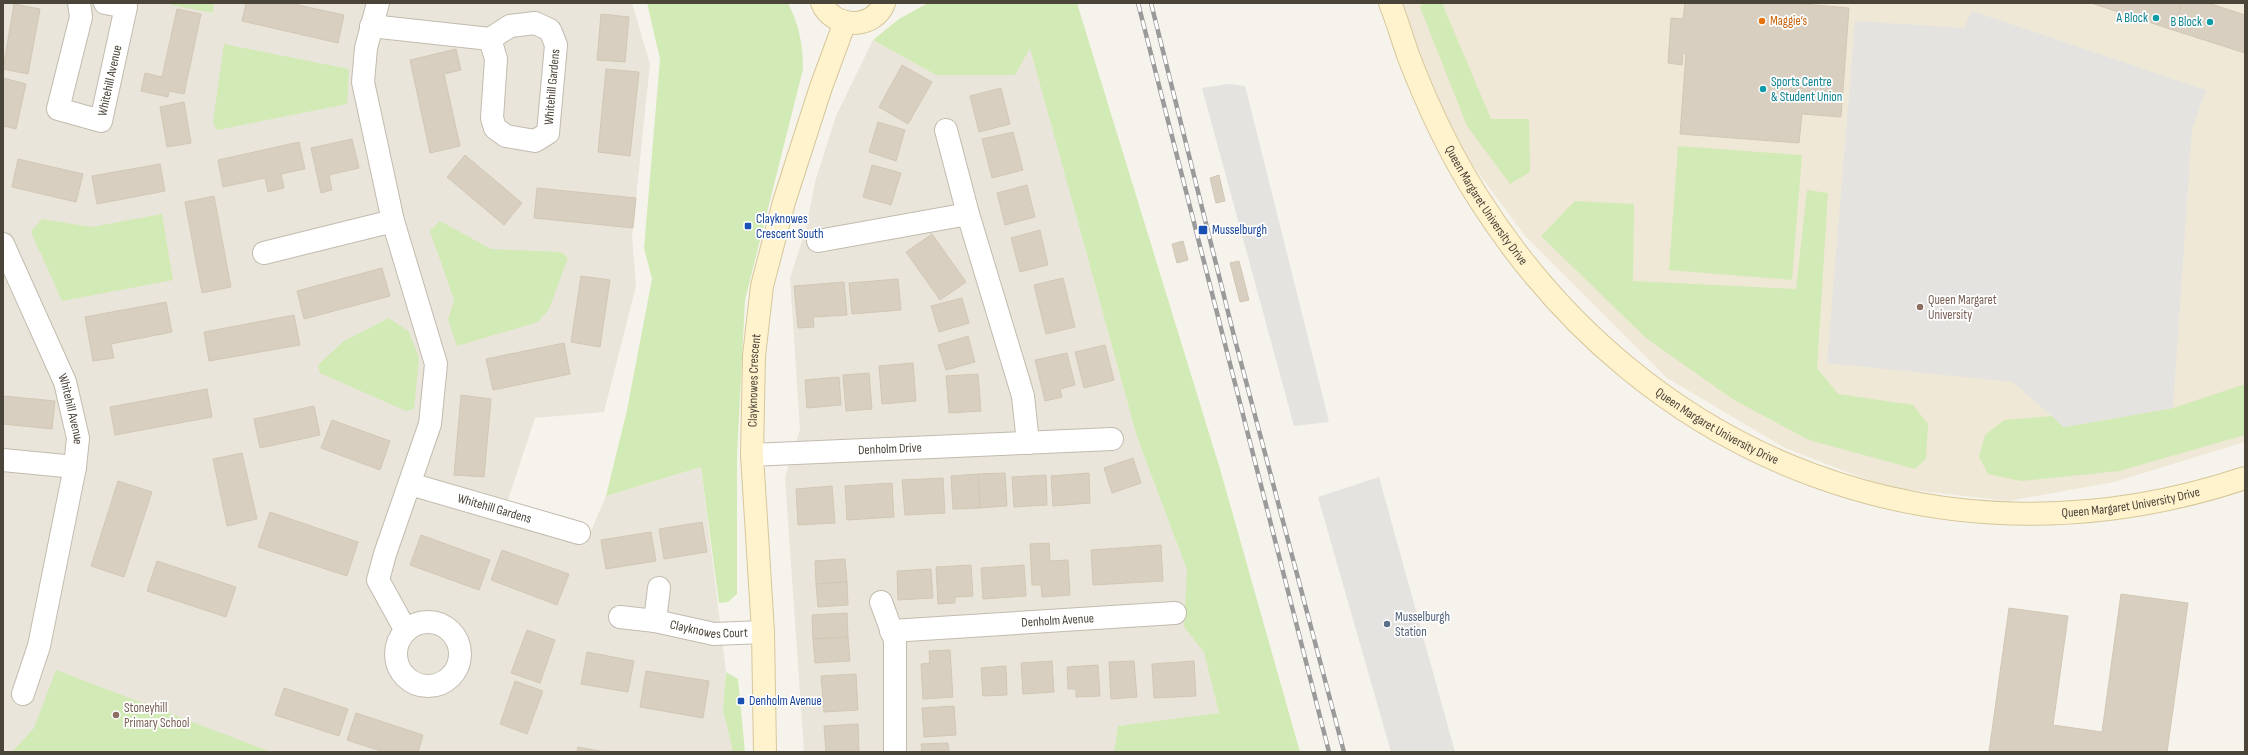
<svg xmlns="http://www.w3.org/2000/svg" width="2248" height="755" font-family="'Sofia Sans Condensed',sans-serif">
<rect width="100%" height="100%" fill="#f6f3ec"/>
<g fill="#eae5da">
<polygon points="3,3 632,3 650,64 632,236 636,286 604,412 535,418 502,518 585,545 606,496 701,467 726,672 723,710 733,752 3,752"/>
<polygon points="873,40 936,75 1015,75 1030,47 1137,437 1187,570 1219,714 1118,726 1114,752 804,752 785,477 800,430 790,278 806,228 815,182 836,116"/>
</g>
<polygon fill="#efe8d6" points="1403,3 2245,3 2245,442 2114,482 2008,501 1886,487 1785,448 1667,378 1525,236 1446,129 1411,30"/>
<g fill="#d2eab5">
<polygon points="172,3 214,3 213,13 171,5"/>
<path d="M647 3H788C799 25 803 44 803 69L745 300 737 455V594L728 602 719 603 701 467 606 496 627 410 652 279 644 248 660 59Z"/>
<polygon points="928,3 1077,3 1220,469 1300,752 1114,752 1118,726 1219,713 1204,652 1184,627 1187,570 1137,437 1030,48 1015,75 936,75 873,40 899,19"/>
<polygon points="1424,3 1442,3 1491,119 1529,119 1530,172 1510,184 1467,126 1420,7"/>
<polygon points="224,44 349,69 347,104 217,130 213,122"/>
<polygon points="1678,146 1802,155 1792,280 1669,270"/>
<polygon points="1807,190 1828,193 1817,368 1838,394 1913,405 1928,424 1926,459 1915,469 1809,440 1734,400 1646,338 1541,236 1575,201 1634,204 1633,281 1796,289"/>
<polygon points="162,214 173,280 62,301 31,232 42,219 91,227"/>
<polygon points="440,221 491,249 561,252 568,258 549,309 538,322 457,346 448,320 454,300 430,231"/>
<polygon points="389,318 409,332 419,358 414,409 406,411 320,373 318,365 344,341"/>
<polygon points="2245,384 2245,435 2119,471 2021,481 1988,474 1979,457 1985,435 2004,420 2052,416 2064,427 2173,408"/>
<polygon points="56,670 271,752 12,752 34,728"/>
<polygon points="726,672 738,679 745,752 733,752 723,710"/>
</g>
<g fill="#e5e3e0">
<polygon points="1972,11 2206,90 2192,129 2173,408 2064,427 2013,382 1827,363 1855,21 1964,28"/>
<polygon points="1228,84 1245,86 1329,422 1294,426 1202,88"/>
<polygon points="1379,477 1455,752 1391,752 1318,497"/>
</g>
<g fill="#d8cfc1" stroke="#d3c7b4">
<polygon points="246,3 289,3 344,15 338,43 242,21"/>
<polygon points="1685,3 1792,3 1849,8 1841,117 1802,114 1799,143 1680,134 1686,54 1683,53 1682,65 1668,63 1671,18 1683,19"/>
<polygon points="2091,3 2182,3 2173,30"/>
<polygon points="2182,3 2208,3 2245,15 2245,53 2173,30"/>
<polygon points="14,4 40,9 28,74 3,69"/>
<polygon points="177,9 201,14 184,94 169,91 168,97 141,91 145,73 162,77"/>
<polygon points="601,14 629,17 625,62 597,60"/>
<polygon points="456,49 461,70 444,74 460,146 430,153 410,60"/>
<polygon points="902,65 932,82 908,124 879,107"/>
<polygon points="606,69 639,72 630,156 598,152"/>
<polygon points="3,78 26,84 16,129 3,126"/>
<polygon points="1001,88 1010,124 979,132 970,96"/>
<polygon points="184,102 191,143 167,147 160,107"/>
<polygon points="878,122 905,130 896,161 869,152"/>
<polygon points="1013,132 1023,170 992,178 982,139"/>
<polygon points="352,139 359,168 329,175 332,190 321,193 311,148"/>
<polygon points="299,142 305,169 281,174 284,188 268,192 265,178 223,187 218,160"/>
<polygon points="465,155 522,203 504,225 447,177"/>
<polygon points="18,159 83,174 76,202 12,187"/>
<polygon points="160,164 165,191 97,204 92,176"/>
<polygon points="872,165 901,173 891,205 863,197"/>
<polygon points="1219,175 1225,201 1216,203 1210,178"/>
<polygon points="1027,185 1035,217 1005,225 997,193"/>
<polygon points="537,188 636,198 633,228 534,218"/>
<polygon points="214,196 231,287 202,293 185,202"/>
<polygon points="1040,230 1048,265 1020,272 1011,238"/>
<polygon points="932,234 966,282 940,300 906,252"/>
<polygon points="1183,241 1188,260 1177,263 1172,244"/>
<polygon points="1239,261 1249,300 1240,302 1230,263"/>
<polygon points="382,268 390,296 304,319 297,291"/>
<polygon points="581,276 610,280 600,347 571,342"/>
<polygon points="1063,278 1075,327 1046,334 1034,285"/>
<polygon points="898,279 901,310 852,314 849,283"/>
<polygon points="844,282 847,315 813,317 814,327 798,328 794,286"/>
<polygon points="962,298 969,323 939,332 931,306"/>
<polygon points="166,302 172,332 111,344 114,358 93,361 85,317"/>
<polygon points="294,315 300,345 209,361 204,332"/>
<polygon points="968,336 975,362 946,370 938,345"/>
<polygon points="564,343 570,374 493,390 486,359"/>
<polygon points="1105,345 1114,380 1084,388 1075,352"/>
<polygon points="1067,353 1075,385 1060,389 1062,397 1045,401 1035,360"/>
<polygon points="913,363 916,401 882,404 879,366"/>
<polygon points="869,373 872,409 846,411 843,375"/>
<polygon points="978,374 981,411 949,413 946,376"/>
<polygon points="839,377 841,405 807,408 805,380"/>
<polygon points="207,389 212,417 115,435 110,407"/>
<polygon points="461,395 491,399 484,477 454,475"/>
<polygon points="3,396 55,401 52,429 3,424"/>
<polygon points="314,406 320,435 260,448 254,419"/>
<polygon points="332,420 390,441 380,470 321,448"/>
<polygon points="242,453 257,519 227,526 213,459"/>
<polygon points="1133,458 1141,483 1112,493 1104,468"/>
<polygon points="1005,473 1007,506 980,508 978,474"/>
<polygon points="1089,473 1090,503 1053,506 1051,476"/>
<polygon points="978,474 980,508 953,509 951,476"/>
<polygon points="1046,475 1047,505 1014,507 1012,477"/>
<polygon points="943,478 945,513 905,515 902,480"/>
<polygon points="118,481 152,492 124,577 91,566"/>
<polygon points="892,483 894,517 847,520 845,486"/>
<polygon points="832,486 835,523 798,525 796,489"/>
<polygon points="270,512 358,542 347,576 258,547"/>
<polygon points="702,522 707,552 664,559 659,529"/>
<polygon points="651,532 656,561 606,569 601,540"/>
<polygon points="421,535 490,560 479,590 410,565"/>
<polygon points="1049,543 1050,561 1068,560 1070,595 1042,597 1041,585 1032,585 1030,544"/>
<polygon points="1161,545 1163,581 1093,585 1091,550"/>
<polygon points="502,550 569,574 557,605 491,580"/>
<polygon points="845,559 847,582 816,584 815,561"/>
<polygon points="157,561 236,587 226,617 147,591"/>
<polygon points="971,565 973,596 955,597 955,603 938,604 936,567"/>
<polygon points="1024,565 1026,596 983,599 981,568"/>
<polygon points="931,569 933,598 898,600 897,571"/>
<polygon points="847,582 848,605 818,607 816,584"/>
<polygon points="2121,594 2188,603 2167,752 1989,752 2009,608 2068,616 2053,725 2102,732"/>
<polygon points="847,613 848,637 813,639 812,615"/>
<polygon points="527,630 555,640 540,683 511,673"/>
<polygon points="848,637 850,661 815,663 813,639"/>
<polygon points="950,650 953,697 923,699 921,664 930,663 929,651"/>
<polygon points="587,652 634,661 628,692 581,684"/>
<polygon points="1052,661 1054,692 1023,694 1021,663"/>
<polygon points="1134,661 1137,697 1111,699 1109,662"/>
<polygon points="1194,661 1196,696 1154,698 1152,664"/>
<polygon points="1098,665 1100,696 1076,697 1076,689 1068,689 1067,667"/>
<polygon points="1006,666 1007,695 983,696 981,668"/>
<polygon points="646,671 709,681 703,718 640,707"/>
<polygon points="856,674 858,710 824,712 821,676"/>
<polygon points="515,681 543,691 527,734 500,724"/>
<polygon points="284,688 348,709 339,736 275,715"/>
<polygon points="954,706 956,735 924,737 922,708"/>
<polygon points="356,713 423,735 418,752 384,752 347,740"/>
<polygon points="858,724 859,752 826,752 824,726"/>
<polygon points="948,743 949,752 922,752 921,744"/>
<polygon points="578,747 605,752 577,752"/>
</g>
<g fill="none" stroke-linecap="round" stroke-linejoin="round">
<defs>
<g id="street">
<path id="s1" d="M79 3 81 17 58 109 101 121 126 7 105 3"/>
<polyline points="378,3 366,48 363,82 393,221 436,364 430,424 385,554 378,580 406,631"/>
<polyline points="371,26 490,39 510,26 535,23 550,30 556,45 548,133 535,141 506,136 495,128 492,118 496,59 490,39"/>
<polyline points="946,130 968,214 1023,396 1028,443"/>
<polyline points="818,241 968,214"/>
<path id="s2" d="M3 244 65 382 78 438 75 467 39 646 23 694"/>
<polyline points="264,253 393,221"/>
<path id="s3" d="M752 455 1112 439"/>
<polyline points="3,460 75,467"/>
<path id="s4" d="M410 484 579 533"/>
<polyline points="881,602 895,640 895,752"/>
<path id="s5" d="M620 617 655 621 714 634 763 632"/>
<polyline points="655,621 659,588"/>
<circle cx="428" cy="654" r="32"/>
<path id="s6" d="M891 631 1175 613"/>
</g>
<g id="secondary">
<path d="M822 3C833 29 874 30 884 3"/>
<path id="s7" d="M1390 3C1397 20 1402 38 1408 55 1427 105 1450 154 1479 199 1647 463 1946 578 2245 478"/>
<path id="s8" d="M765 752 763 632 752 455 754 356 762 286 784 202 821 87 845 22"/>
</g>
</defs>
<use href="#street" stroke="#c2bbae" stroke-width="24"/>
<use href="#secondary" stroke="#d6c79b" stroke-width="24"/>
<use href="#street" stroke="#fff" stroke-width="22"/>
<use href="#secondary" stroke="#fff3cd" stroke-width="22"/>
<defs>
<g id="rail">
<polyline points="1138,3 1329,752"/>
<polyline points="1151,3 1234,336 1344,752"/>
</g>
</defs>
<use href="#rail" stroke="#9a9a9a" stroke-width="4.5"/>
<use href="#rail" stroke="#fff" stroke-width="3" stroke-dasharray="9" stroke-linecap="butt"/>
</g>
<g fill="#0f9aa8" stroke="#fff" stroke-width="1.5">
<circle cx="2156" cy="18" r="4"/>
<circle cx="2210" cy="22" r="4"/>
<circle cx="1763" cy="89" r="4"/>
</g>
<circle fill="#e8710a" stroke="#fff" stroke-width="1.5" cx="1762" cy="21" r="4"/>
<g fill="#1a4fb4" stroke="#fff" stroke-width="1.5">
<rect x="744" y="222" width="8" height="8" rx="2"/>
<rect x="1198" y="225" width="10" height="10" rx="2"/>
<rect x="737" y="697" width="8" height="8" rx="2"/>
</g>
<g fill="#8d6e63" stroke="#fff" stroke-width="1.5">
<circle cx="1920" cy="307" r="4"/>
<circle cx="116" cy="715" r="4"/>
</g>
<circle fill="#5c6f8a" stroke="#fff" stroke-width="1.5" cx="1387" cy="624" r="4"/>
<g text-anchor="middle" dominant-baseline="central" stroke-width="3.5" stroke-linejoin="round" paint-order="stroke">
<g font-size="13" fill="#0d838f" stroke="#fff" text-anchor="end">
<text x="2148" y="18">A Block</text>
<text x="2202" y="22">B Block</text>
<text x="1771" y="82" text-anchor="start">Sports Centre<tspan x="1771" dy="15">&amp; Student Union</tspan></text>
</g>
<g font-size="13" fill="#c56008" stroke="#fff" text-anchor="start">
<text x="1770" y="21">Maggie’s</text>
</g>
<g font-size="13" fill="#4b4439" stroke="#fff">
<text stroke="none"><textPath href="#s1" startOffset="195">Whitehill Avenue</textPath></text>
<text transform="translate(552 87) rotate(-85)">Whitehill Gardens</text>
<text stroke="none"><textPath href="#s7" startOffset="225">Queen Margaret University Drive</textPath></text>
<text stroke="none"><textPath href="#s8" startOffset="372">Clayknowes Crescent</textPath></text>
<text stroke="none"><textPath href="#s2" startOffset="179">Whitehill Avenue</textPath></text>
<text stroke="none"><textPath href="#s7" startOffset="549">Queen Margaret University Drive</textPath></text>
<text stroke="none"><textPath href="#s3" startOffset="138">Denholm Drive</textPath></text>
<text stroke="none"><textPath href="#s7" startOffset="980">Queen Margaret University Drive</textPath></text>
<text stroke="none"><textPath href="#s4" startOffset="88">Whitehill Gardens</textPath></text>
<text stroke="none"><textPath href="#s6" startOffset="167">Denholm Avenue</textPath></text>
<text stroke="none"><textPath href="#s5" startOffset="90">Clayknowes Court</textPath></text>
</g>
<g font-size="13" fill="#164399" stroke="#fff" text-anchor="start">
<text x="756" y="219">Clayknowes<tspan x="756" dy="15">Crescent South</tspan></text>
<text x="1212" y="230">Musselburgh</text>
<text x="749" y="701">Denholm Avenue</text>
</g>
<g font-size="13" fill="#785e54" stroke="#fff" text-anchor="start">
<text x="1928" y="300">Queen Margaret<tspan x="1928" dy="15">University</tspan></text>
<text x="124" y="708">Stoneyhill<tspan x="124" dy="15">Primary School</tspan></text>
</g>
<g font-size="13" fill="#4e5e75" stroke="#fff" text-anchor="start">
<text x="1395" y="617">Musselburgh<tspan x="1395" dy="15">Station</tspan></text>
</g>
</g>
<rect width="2248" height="755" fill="none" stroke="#4b4439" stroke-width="8"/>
</svg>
